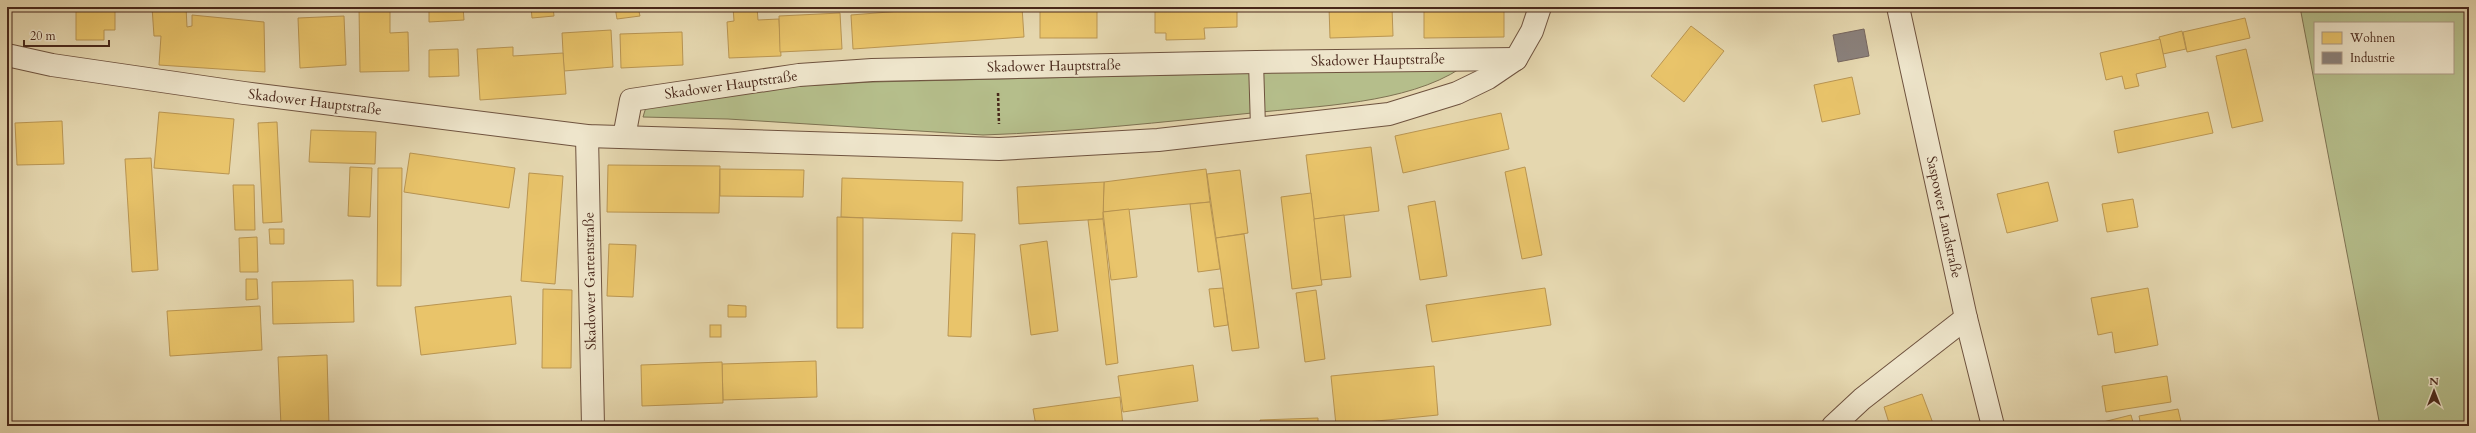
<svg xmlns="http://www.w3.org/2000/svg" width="2476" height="433" font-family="Cardo,serif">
<rect width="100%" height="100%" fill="#e5d7af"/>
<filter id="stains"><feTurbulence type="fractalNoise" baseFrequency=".005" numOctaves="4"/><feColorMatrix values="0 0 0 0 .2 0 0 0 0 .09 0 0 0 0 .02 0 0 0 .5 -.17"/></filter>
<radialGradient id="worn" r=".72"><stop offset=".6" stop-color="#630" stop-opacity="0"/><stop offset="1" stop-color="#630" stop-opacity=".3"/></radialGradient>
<g fill="#b5be8b" stroke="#7e7252" fill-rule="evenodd">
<path d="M2300 7H2469V426H2380ZM2315 23H2453V73H2315Z"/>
<path d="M1461 68C1407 104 1316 106 1252 113 1163 122 1073 132 983 135L728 119 643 117 646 107 798 86 872 82Z"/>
</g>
<g fill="#e9c46a" stroke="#b99552">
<polygon points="76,7 115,7 115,30 104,30 104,40 76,40"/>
<polygon points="152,7 186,7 187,27 192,26 192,15 264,22 265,72 159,65 161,36 154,36"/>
<polygon points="359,7 390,7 390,33 408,32 409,71 360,72"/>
<polygon points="429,7 463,7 464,20 429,22"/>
<polygon points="531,7 553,7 554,16 532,18"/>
<polygon points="615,7 638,7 640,16 617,19"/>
<polygon points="733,7 757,7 758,20 779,19 781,56 729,58 727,22 734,21"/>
<polygon points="951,7 1022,7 1024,37 853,49 851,15"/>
<rect x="1040" y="7" width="57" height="31"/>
<polygon points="1155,7 1237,7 1237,27 1204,28 1205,39 1166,40 1166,33 1155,33"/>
<polygon points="1329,7 1392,7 1393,36 1330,38"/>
<polygon points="1424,7 1504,7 1504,37 1424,38"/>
<polygon points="840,13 842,49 780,52 779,16"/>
<polygon points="344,16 346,65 300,68 298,18"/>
<polygon points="2245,18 2250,38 2187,52 2183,32"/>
<polygon points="1691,26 1724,51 1684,102 1651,76"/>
<polygon points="611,30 613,67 564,71 562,33"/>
<polygon points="2182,31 2186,49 2163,54 2159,37"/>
<polygon points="682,32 683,65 621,68 620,34"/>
<polygon points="2160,39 2166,67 2136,74 2139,86 2125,89 2122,76 2106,80 2100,53"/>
<polygon points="513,47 513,56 563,53 566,94 480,100 477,49"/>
<polygon points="458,49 459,76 429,77 429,50"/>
<polygon points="2246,49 2263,121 2232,128 2216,56"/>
<polygon points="1852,77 1860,114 1822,122 1814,85"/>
<polygon points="159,112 234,119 229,174 154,168"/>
<polygon points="2208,112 2213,133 2118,153 2114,131"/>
<polygon points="1501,113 1509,149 1403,173 1395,136"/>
<polygon points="62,121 64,164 17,165 15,123"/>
<polygon points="277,122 282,222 263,223 258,123"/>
<polygon points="311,130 376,132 375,164 309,162"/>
<polygon points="1371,147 1379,211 1314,219 1306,155"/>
<polygon points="410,153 515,168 509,208 404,192"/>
<polygon points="151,158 158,270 132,272 125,159"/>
<polygon points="608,165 720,166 719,213 607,212"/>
<polygon points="350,167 372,168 370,217 348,216"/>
<polygon points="1525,167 1542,255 1522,259 1505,172"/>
<polygon points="378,168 402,168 401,286 377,286"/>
<polygon points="720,169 804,170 803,197 720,196"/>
<polygon points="1206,169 1210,202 1103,212 1104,182"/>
<polygon points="1240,170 1248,233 1216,238 1207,174"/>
<polygon points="529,173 563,176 555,284 521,281"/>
<polygon points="842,178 963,182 962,221 841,217"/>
<polygon points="1104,182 1103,219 1019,224 1017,187"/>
<polygon points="2048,182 2058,221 2007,233 1997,194"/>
<polygon points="233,185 254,185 255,230 235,230"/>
<polygon points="1311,193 1322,285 1292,289 1281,197"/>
<polygon points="2133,199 2138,227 2107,232 2102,204"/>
<polygon points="1435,201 1447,276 1420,280 1408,206"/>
<polygon points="1210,202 1220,269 1198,272 1190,204"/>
<polygon points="1129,209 1137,277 1111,280 1103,212"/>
<polygon points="1344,215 1351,277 1321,280 1314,219"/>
<polygon points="837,217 863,218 863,328 837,328"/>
<polygon points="1103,219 1118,363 1106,365 1088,220"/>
<polygon points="269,229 284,229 284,244 270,244"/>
<polygon points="952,233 975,234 971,337 948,336"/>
<polygon points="1244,234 1259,348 1232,351 1216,238"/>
<polygon points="257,237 258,272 240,272 239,238"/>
<polygon points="1047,241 1058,331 1031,335 1020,245"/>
<polygon points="609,244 636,245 633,297 607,296"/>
<polygon points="246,279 257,279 258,299 246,300"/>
<polygon points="353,280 354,322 273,324 272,282"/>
<polygon points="1223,288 1228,325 1214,327 1209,289"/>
<polygon points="1545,288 1551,325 1432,342 1426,305"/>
<polygon points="2148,288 2158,345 2115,353 2112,332 2098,335 2091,298"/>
<polygon points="543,289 572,290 571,368 542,368"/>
<polygon points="1316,290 1325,359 1305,362 1296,293"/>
<polygon points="511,296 516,344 421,355 415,307"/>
<polygon points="728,305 746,306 746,317 728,317"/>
<polygon points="260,306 262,350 170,356 167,311"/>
<rect x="710" y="325" width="11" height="12"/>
<polygon points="327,355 329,426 281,426 278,357"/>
<polygon points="816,361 817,397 723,400 722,364"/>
<polygon points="722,362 723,403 642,406 641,365"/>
<polygon points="1193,365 1198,401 1123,412 1118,376"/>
<polygon points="1434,366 1438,415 1336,425 1331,376"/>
<polygon points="2167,376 2171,402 2106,412 2102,386"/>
<polygon points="1922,394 1934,426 1890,426 1884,407"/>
<polygon points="1120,397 1123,426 1036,426 1033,409"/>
<polygon points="2178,409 2182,426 2141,426 2139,416"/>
<polygon points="2131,415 2134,426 2087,426"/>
<polygon points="1318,418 1318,426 1260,426 1260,420"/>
</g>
<polygon fill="#8a817c" stroke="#76665f" points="1864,29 1869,56 1838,62 1833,35"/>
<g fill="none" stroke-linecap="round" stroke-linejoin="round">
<defs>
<polyline id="lane" points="1256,62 1258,127"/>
<g id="street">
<polyline points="1898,7 1966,318 1993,426"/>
<polyline points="7,55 52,65 244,93 587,136 999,149 1158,140 1389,114 1457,93 1488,78 1516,59 1532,31 1540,7"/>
<polyline points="587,136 593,426"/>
<polyline points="624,137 631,100 799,75 872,70 1256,62 1516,59"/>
<polyline points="1833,426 1862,399 1966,318"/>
</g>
</defs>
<use href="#lane" stroke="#6f533f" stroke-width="16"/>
<use href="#street" stroke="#6f533f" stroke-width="24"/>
<polyline stroke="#48271a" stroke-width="2.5" stroke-dasharray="3 2" stroke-linecap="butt" points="998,93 999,124"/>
<use href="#lane" stroke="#eee5cb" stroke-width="14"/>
<use href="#street" stroke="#eee5cb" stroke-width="22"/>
</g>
<g text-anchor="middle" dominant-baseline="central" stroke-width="4" stroke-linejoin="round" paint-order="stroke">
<g font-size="14" fill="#48271a" stroke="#eee5cb">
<text transform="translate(1378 60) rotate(-1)">Skadower Hauptstraße</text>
<text transform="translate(1054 66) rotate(-1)">Skadower Hauptstraße</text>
<text transform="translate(731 85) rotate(-8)">Skadower Hauptstraße</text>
<text transform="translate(315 102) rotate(7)">Skadower Hauptstraße</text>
<text transform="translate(1944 217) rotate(78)">Saspower Landstraße</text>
<text transform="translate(590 281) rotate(-91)">Skadower Gartenstraße</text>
</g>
</g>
<rect width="2476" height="433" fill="none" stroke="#e5d7af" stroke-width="24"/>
<rect x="8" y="8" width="2460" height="417" fill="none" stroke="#48271a" stroke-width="2"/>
<rect x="12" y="12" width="2452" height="409" fill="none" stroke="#48271a"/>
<rect x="2314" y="22" width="140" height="52" fill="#eee5cb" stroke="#ac9984"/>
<rect x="2322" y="32" width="20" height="12" fill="#e9c46a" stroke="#ac9984"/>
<text x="2350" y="42" font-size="12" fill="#48271a">Wohnen</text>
<rect x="2322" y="52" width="20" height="12" fill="#8a817c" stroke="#ac9984"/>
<text x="2350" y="62" font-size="12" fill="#48271a">Industrie</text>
<g transform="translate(2434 391)" stroke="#eee5cb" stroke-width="3" paint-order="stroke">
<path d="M0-3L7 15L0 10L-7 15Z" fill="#48271a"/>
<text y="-6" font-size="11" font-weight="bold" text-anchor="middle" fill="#48271a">N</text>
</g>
<path d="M24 40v6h85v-6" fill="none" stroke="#48271a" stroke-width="2"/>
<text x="30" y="40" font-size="12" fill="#48271a" stroke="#eee5cb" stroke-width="3" paint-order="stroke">20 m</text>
<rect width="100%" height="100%" filter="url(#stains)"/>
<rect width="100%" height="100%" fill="url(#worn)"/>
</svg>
